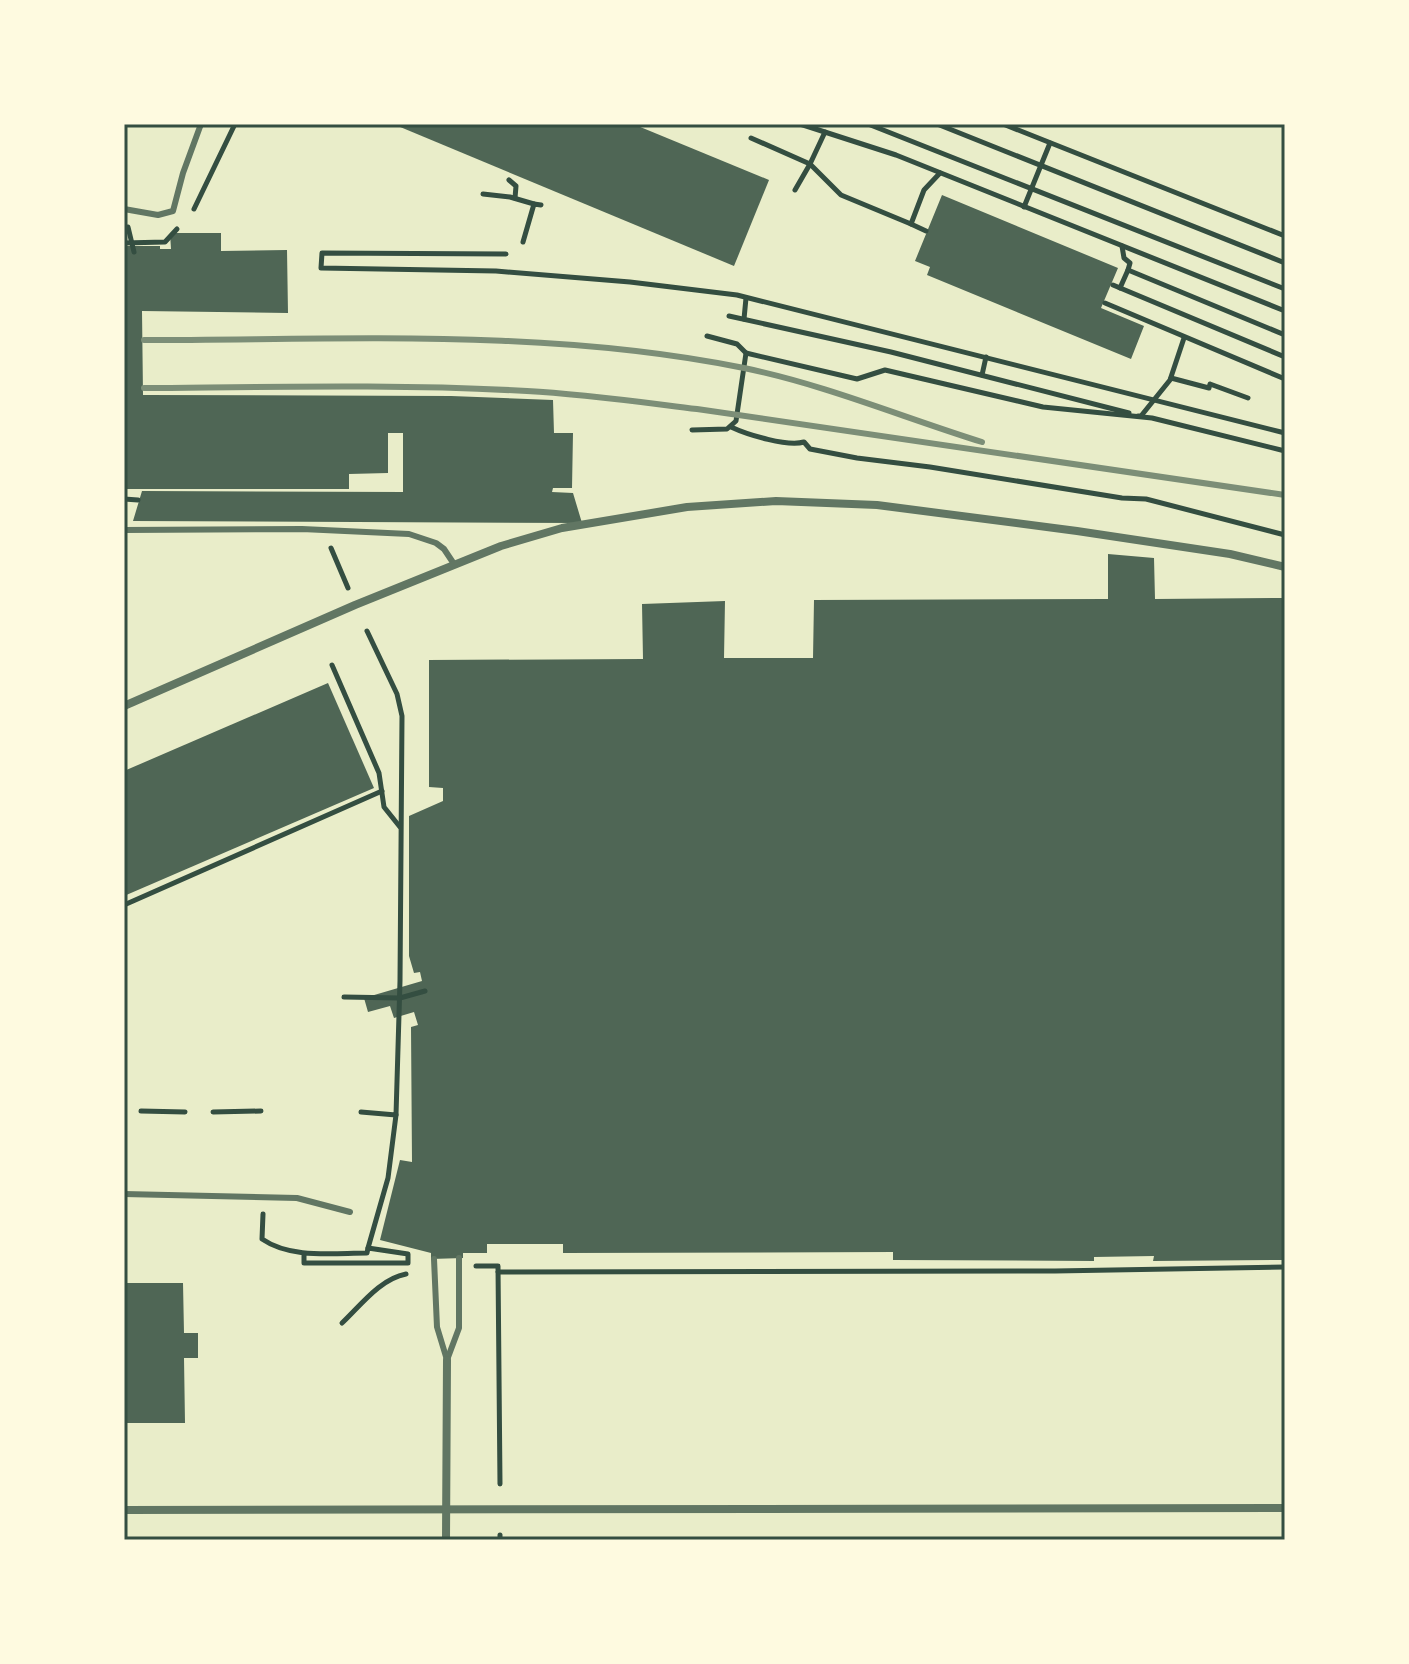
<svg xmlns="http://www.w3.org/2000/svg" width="1409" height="1664" font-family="Rubik,sans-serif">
<rect width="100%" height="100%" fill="#e9edc9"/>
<g fill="#4f6655">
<polygon points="393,124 633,124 769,180 734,266"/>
<polygon points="942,195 1118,268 1101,308 1144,326 1131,359 927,275 930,267 915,261"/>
<polygon points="170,233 221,233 221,251 287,250 288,313 142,311 143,395 451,396 553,400 554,433 573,433 572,488 553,488 552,492 573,493 582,523 133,521 142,491 403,492 403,433 388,433 388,473 349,474 349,489 124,489 124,395 127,395 124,246 160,246 160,249 171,249"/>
<polygon points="1108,554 1154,558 1155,599 1285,598 1285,1260 1153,1261 1154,1256 1094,1257 1094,1261 893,1260 893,1252 563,1253 563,1244 487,1244 487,1253 463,1253 463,1258 431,1259 431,1253 380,1240 400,1160 412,1162 411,1027 418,1025 414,1012 394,1018 390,1006 368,1012 364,998 422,981 420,972 414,973 409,956 409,816 443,801 443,788 429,787 429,660 643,659 642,604 725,601 724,658 813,658 814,600 1108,599"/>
<polygon points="328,683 374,788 124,896 124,771"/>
<polygon points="124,1283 183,1283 184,1333 198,1333 198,1358 184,1358 185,1423 124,1423"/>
</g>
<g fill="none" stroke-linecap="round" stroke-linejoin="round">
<g stroke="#344e41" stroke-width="5">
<polyline points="800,124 896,155 1285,311"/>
<polyline points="868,124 1285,289"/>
<polyline points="937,124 1285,263"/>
<polyline points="1003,124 1285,236"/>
<polyline points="751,138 810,164 841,195 911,224 924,190 940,173"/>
<polyline points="509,180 516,186 515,198"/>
<polyline points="795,190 810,164 825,132"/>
<polyline points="483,194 510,197 534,204"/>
<polyline points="1024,207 1050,143"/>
<polyline points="194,209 235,124"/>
<polyline points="911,224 926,231"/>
<polyline points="128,227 134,252"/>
<polyline points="523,242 534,204 541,205"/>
<polyline points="124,243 165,242 177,229"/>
<polyline points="1122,246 1124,258 1130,263 1128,270"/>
<polyline points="506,254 322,253 321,268 496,271 630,282 737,295 1285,433"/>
<polyline points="1113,285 1285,357"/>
<polyline points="1120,288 1128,270 1285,335"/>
<polyline points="1105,303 1285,379"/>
<polyline points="729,316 891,352 1129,413"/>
<polyline points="744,319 746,298"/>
<polyline points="746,353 857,379 885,370 1043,407 1152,418 1285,451"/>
<polyline points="982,375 986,357"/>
<polyline points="1171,378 1209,388 1210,384 1248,398"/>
<polyline points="1138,416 1141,416 1170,380 1184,338"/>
<path d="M731 427C748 435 788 447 804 442L810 449 857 458 930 467 1122 498 1146 499 1285 535"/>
<polyline points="692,430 727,429 736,421 746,353 737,344 707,336"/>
<polyline points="124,499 138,500"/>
<polyline points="331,548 348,588"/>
<polyline points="332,665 379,773 384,807 400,827"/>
<polyline points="124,905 382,791"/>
<polyline points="344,997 400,998 425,991"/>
<polyline points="141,1111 185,1112"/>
<polyline points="213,1112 261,1111"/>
<polyline points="361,1112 396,1115 400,981 402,716 397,694 367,631"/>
<path d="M263 1214 262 1239C291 1259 333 1253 367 1253L368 1248 408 1254V1263H304V1253"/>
<polyline points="368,1248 388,1178 396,1115"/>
<polyline points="476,1266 498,1266 500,1484"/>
<polyline points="498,1272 1055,1271 1285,1267"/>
<path d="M342 1323C361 1305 380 1279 406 1274"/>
<polyline points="500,1540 500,1535"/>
</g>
<g stroke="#617663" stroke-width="6">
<polyline points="124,209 158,215 173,211 183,173 201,124"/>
<polyline points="124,530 302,529 409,534 436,543 444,549 454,564"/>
<polyline points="124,1194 297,1198 350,1212"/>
<polyline points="434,1259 437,1327 447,1360"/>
<polyline points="447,1360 459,1328 459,1258"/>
</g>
<g stroke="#617663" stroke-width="8">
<polyline points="124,706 355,605 501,546 562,528 687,507 776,501 877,505 1077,531 1230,554 1285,567"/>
<polyline points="124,1510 1285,1508"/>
<polyline points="446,1540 447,1360"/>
</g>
<g stroke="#7c8e77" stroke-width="6">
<path d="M144 340C343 340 548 328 744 368 826 385 902 417 982 442"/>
<path d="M144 388C272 387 400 384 527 391 584 394 640 402 697 409L1285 495"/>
</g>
</g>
<rect width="1409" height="1664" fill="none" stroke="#fefae0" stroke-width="252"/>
<rect x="126" y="126" width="1157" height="1412" fill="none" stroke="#344e41" stroke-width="3"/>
</svg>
